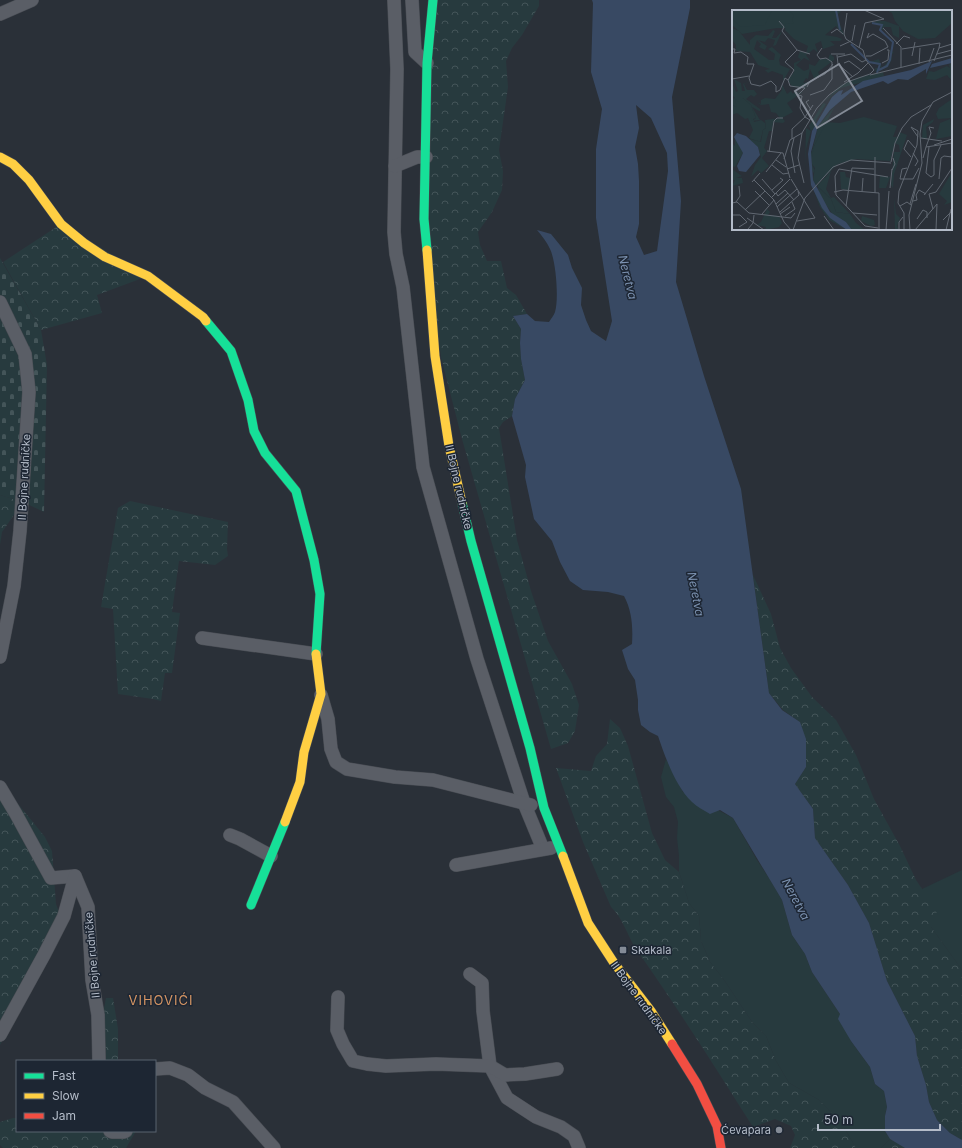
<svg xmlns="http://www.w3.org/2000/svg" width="962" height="1148" font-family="Inter,sans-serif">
<defs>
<pattern id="forest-crowns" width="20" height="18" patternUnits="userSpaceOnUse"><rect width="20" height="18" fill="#273a3e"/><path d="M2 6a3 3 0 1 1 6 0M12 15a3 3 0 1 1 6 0" fill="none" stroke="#445559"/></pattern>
<pattern id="cemetery-stones" width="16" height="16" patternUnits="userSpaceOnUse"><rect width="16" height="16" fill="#273a3e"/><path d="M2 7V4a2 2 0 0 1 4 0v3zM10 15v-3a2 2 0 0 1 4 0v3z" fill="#445559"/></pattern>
</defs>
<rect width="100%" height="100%" fill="#2a3038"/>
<g fill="#273a3e">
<polygon points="666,759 683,792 733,818 757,860 769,878 782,900 792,935 805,954 812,972 840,1014 851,1041 870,1067 875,1084 884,1091 887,1107 885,1116 885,1131 890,1139 881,1148 856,1148 840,1121 819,1100 789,1083 776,1061 766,1036 752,1022 724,980 710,962 701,941 699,916 689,903 679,872 679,856 677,838 678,822 674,807 666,797 661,777"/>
<polygon points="962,870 962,970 931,927 922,889"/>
</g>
<g fill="url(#forest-crowns)">
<polygon points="434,0 539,0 539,6 522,35 512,48 506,61 508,87 499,150 503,171 502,190 492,212 478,232 480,245 487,261 501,261 507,288 516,295 527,314 513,316 521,329 520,343 521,359 525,380 515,399 512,416 503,422 499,428 517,540 531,591 548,641 572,684 579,705 575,731 568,743 551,749 462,439 441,357 424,219"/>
<polygon points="61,224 148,276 97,295 102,313 41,330 3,262"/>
<polygon points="0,495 23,502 2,532 0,545"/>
<polygon points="130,501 228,522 227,549 228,556 215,565 179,561 172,612 180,613 172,673 165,673 161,701 153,699 118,694 113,609 101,607 118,508"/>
<polygon points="753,575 771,614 780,648 791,668 812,697 836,720 856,755 874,799 900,846 916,880 937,911 931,927 962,970 962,1140 950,1133 937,1120 929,1102 926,1085 917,1056 915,1036 887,981 869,923 848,885 815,838 813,809 795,784 806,767 800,722 783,710 769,693"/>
<path d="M610 719 620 728 628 746 652 833 665 860 679 872 689 903 699 916 701 941 710 962 724 980 752 1022 766 1036 776 1061 789 1083 819 1100 840 1121 856 1148H790L795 1135 791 1126 775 1119 753 1127C715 1067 677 1007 636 949 627 935 623 918 611 907L583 842 556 768 591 771 596 756 607 744Z"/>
<polygon points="2,784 45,837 52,851 56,904 65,928 29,995 0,1045 0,786"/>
<polygon points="106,998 113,998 118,1029 118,1061 94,1061"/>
<polygon points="13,1118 17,1118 17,1131 136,1131 126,1148 3,1148 0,1145 0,1122"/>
<polygon points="890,1139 904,1146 905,1148 881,1148"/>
</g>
<polygon fill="url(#cemetery-stones)" points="0,258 41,330 47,365 44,512 23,502 0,495"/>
<path fill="#384963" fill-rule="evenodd" d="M592 0H690V8L672 97 681 201 676 282 704 376 741 489 769 693 782 710 800 722 806 739V767L795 784 813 809 815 838 848 885 869 923 887 981 915 1036 917 1056 926 1085 929 1102 937 1120 950 1133 962 1140V1148H905L890 1139 885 1131V1116L887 1107 884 1091 875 1084 870 1067 851 1041 838 1019 840 1014 812 972 805 954 792 935 782 900 733 818 720 810 710 814C704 810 697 807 692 802 676 787 665 757 658 736L650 732 641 725 638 710V700L635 680 628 669 622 650 632 644C633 627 632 611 624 596L608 592 583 590 570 581 560 562 552 541 534 519 525 477 526 465 512 416 515 399 525 380 521 359 520 343 521 329 513 316 527 314 535 321 549 322C551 319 554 315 555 312 559 299 556 261 550 249 547 242 542 236 537 230L551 234 568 255 572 268 582 288 581 305 586 320 591 331 606 341 612 321 596 218V149L602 109 591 72 593 3ZM636 105 651 118 667 153 668 171 657 251 644 255 636 237 639 224V181L638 164 635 147 639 128Z"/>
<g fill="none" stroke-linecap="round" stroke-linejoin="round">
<defs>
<g id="street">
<polyline points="394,0 397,69 394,232 396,254 403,287 423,467 477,659 524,803 543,849"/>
<polyline points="412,0 415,52 427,63"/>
<polyline points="0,14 32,0"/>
<polyline points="395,166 417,157 426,157"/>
<polyline points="0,302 25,354 29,392 20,531 14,586 0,657"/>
<polyline points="202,638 316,654"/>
<polyline points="321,695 328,719 331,749 336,762 347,769 395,777 433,780 531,805"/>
<polyline points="0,787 16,814 51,878 75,876"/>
<polyline points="230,835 240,839 271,856"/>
<polyline points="456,865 551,848"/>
<polyline points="470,974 482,983 483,1011 490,1066 507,1098 536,1117 561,1127 574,1136 579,1148"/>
<polyline points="338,997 337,1030 343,1044 353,1061 367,1064 386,1066 436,1064 490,1066 505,1075 525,1074 557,1069"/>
<polyline points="0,1035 44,955 64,916 75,876 88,907 92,980 98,1015 99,1061"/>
<polyline points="155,1069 170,1068 188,1075 205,1088 233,1102 274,1148"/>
<polyline points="110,1131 112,1132 124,1132 126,1131"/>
</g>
<g id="fast">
<polyline points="427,250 424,219 427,63 433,0"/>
<polyline points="206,321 231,351 248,400 254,431 265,453 296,491 314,560 320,594 316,654"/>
<polyline points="462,503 471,541 530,748 544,808 563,856"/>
<polyline points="251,905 285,822"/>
</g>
<g id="slow">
<polyline points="0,157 13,164 29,180 61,224 84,243 105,257 148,276 203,317 206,321"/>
<polyline points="427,250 435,356 449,446 462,503"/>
<polyline points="285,822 300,782 304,752 321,694 316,654"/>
<polyline points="563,856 588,923 614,963 651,1011 672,1044"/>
</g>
<polyline id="jam" points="672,1044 697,1084 717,1126 721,1148"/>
</defs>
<use href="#street" stroke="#484c53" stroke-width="14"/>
<use href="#fast" stroke="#484c53" stroke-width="10"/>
<use href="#slow" stroke="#484c53" stroke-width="10"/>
<use href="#jam" stroke="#484c53" stroke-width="10"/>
<use href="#street" stroke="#5a5e66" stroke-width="13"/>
<use href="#fast" stroke="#16e098" stroke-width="9"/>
<use href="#slow" stroke="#ffcf43" stroke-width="9"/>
<use href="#jam" stroke="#f24e42" stroke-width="9"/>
</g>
<g fill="#848b96" stroke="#1d2633" stroke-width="1.5">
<rect x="619" y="946" width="8" height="8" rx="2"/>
<circle cx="779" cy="1130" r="4"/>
</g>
<g text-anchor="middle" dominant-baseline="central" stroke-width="3" stroke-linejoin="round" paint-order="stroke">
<g font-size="11" fill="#b4bcc9" stroke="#1d2633">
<text transform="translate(24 477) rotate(-87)">II Bojne rudničke</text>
<text transform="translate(459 487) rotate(77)">II Bojne rudničke</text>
<text transform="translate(92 955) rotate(-95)">II Bojne rudničke</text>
<text transform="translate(639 998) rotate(54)">II Bojne rudničke</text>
</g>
<g font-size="11" fill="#b4bcc9" stroke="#1d2633" text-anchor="start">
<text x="631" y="950">Skakala</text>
<text x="771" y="1130" text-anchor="end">Ćevapara</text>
</g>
<g font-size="12" font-style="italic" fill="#7c92b1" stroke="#1d2633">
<text transform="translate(628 277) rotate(76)">Neretva</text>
<text transform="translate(696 594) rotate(79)">Neretva</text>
<text transform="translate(796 899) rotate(62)">Neretva</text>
</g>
<g font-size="13" letter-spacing="1" fill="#d59563" stroke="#1d2633">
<text x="161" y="1000">VIHOVIĆI</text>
</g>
</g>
<g transform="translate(732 10)">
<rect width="220" height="220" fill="#2a3038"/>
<path d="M0 0H95L58 18H45L10 24 0 15ZM155 0H220V13L203 28 186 29 171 21 163 11 160 3ZM220 53V71L215 65 203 70 194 69 197 61 202 62 215 56 218 58 217 55ZM11 88 19 95 24 108 21 109 22 112 29 110 33 113 34 118 31 120 28 132 17 128 21 120 16 108 13 109 5 103 0 105V94L4 97 3 89ZM132 107 165 116 161 127H165L167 122 175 125 162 164 161 178 159 175 162 142H168L167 135 163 133 158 151 124 149 106 154 84 175 81 170 83 158 80 154 79 143 93 112 108 113ZM202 109 201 112 194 117 195 129 190 128 191 115ZM218 109 220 126 204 129 208 113ZM74 118 79 121 74 139 73 161ZM99 161 94 179 99 188 102 187 118 204 104 202 99 189 85 176ZM220 162V192L212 195 215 191 207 184ZM35 199 38 202 36 205 47 206 50 213 47 217 33 220 34 217 25 215 29 212ZM130 206 142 210 143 215 139 216 129 211Z" fill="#273a3e"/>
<path d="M0 0H40L33 15 8 17 0 8ZM56 0H110L106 4V9L113 27 104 16 93 25 105 27 110 29 108 31H98L103 35 91 39 89 31 83 34 86 43 82 39 74 45 78 51 72 48 64 55 72 61 77 59V54L83 56 88 49H96L98 44 102 47V50L86 62 88 67 82 68 78 59 76 69 74 68 71 73 77 72 73 78 60 77 56 70 62 62V53L69 50 66 47 68 41 74 43 76 36 62 29 53 20 54 13 62 14 60 10 62 5ZM145 11H153L167 16V28L161 25 159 17H152L151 20H148V15L140 13ZM0 18 7 21 18 35V30L24 25 36 26 41 20 43 21 40 28H44L50 21 44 35 41 36 43 30 36 28 33 32 26 30 35 36 33 40 27 37 29 34 25 30 22 39 37 50H42L43 44 36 39 40 37 49 45 47 50 48 55 58 59 51 71V65L40 61 36 63 33 60 38 59 26 55 18 42 4 41V35L0 30ZM158 40 162 43 159 44 160 49 156 57 144 62 143 58H146L147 55 138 52 147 49 150 58 158 49ZM151 62 152 66 109 78 91 93 109 75 127 67ZM2 69 9 73 10 81H13L11 74 18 71 12 74 15 80H22L25 84 22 87 19 85 14 89 28 99V101H27L20 97 28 110 20 111 19 108 21 110 24 108 19 95 11 88 7 92 3 89 5 98 0 94V89L3 88 0 85V73L4 82 6 81ZM50 74 55 84 59 81 61 84 64 80 66 83 71 82 55 93 61 102 50 108 53 111 51 113 41 112 40 121H37L32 138 35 141 30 148 37 156 29 163 26 160 19 167 23 155 29 147 26 137 14 128 29 132 31 120 34 118 33 110 48 108 44 103 39 102 37 94 29 95 25 92 29 94V90L33 88 43 89 50 80ZM220 89V108L206 109 204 104 207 98ZM91 93 94 94 84 110V116L79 121 77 116ZM103 96 82 136 79 152 83 161 81 163 79 154V146L86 116ZM5 128 11 143 3 157 0 156V133L3 136V128ZM0 159 10 166 4 168H10L11 173 0 176 3 170H0ZM108 162H113L114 167 118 168 117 180 109 179ZM148 166 158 167 154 178H147ZM86 177 99 189 104 202 118 204 124 213 133 220H120L114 212 101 205 87 184ZM82 181 94 203 115 220 97 210 88 197ZM162 187 164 204 168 208 165 216 167 220H163Z" fill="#273a3e"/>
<path d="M220 48V53L198 58 200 54ZM200 51 194 64V59L176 70 166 69 156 74 151 71 119 82 98 100 86 116 79 142 81 170 98 202 114 212 120 220H115L98 208 90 198 79 175 76 144 80 121 100 87 107 81 111 80 109 85 131 71 179 60ZM5 123 14 126 26 137 28 145 14 162 7 161 5 156 11 143 2 127Z" fill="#384963"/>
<path fill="none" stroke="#384963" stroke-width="2" d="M104 0 108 20M140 13 150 15 148 20 161 32 158 50 155 56 147 60M119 34 137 52 148 54 145 63"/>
<path fill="none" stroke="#616872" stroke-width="1" d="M132 0 152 9M47 11 52 17 50 21 65 40M151 18 169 37V57M99 23 105 19 111 24M120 31 123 15M164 34 172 26 178 28M108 36 119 31M127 38 133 13 152 9M0 39H3L2 43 9 42 16 47 15 54H22L17 68 19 74 28 76 39 71 44 76V82L48 80 53 68 56 70M170 39 208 33 207 38M99 44H113M205 44 220 40M105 45 106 54 121 67M134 46H139L156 37 153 31 141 24 135 28 137 23M180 46 183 32M106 47 119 44 130 52 134 50M202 51 207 38 220 34M197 52 202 38M112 53 117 51 129 60M150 53 156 50 157 40H155M187 54 188 38M138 65 220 45M0 69 17 66M112 72 126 63 136 53M75 77 78 71 93 64 101 54M73 78 58 76 56 70 62 60 53 52 65 40 78 44M73 78 66 85 70 86 68 98 73 107 78 110M78 85 92 80 100 69V52L94 48 88 49 85 45 90 38M77 90 74 92 79 100M73 107 81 95M186 121 179 117 186 127M70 123 66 148 72 173M62 128 59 141 63 163M189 128 210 131M60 129V119L73 107M202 135 220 129M194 137 199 123 197 117 202 118M197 137 194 163 199 167 202 165V150L209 135M35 141 51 143 58 168M37 142 42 111 45 108H51M181 143 186 151 183 156M143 147V183M179 147 172 139 176 130 183 138M191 148 194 137 220 133M52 149 58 130 70 123 85 98 97 85 115 72 138 64 142 60 134 50 131 40 114 29 112 24 115 3M44 150 54 157M159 152 163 133 170 118 179 107 199 95M40 155 51 164 57 163M175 158 170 159 168 169H181L187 158M55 159 67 155M160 160 163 154 161 148M34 162 49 143M30 169 43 184M59 169 83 208 65 211M207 169 209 148 212 146 220 147M22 170 42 190 52 212 59 220M20 172 28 163M158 178 160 159M40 180 51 170 48 168M23 181 37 195M102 182 111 180 147 183V220M130 182 131 168M44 183 46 186 53 180 62 190M192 185 201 174M39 188 58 169M181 191 185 190 184 185 187 180 194 184M4 192 8 186 7 176M0 193 5 192 17 203 59 208 63 203M44 194 56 183M178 194 184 174M114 196 120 158 142 159M168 196 175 192 179 195M45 197 65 179M201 199 197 184 204 182 220 158M13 200 33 181M48 202 67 185 66 181M121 203 145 205M30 204 42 190M48 204 58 197M0 205H8L15 212 7 217M53 206 63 199 60 192M92 206 102 220M15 208 32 220M185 209 191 200 195 202V208M211 210 220 201M146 218 133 216 104 185 103 166 107 159 156 167M16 219 21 213 22 205M61 220 73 188 101 157 119 150 159 153M154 220 157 181M167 220V212L171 207M172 220V203L166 193 167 181 185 135 186 121M178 220 177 205 190 153 188 124 190 111 201 92 220 82M183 220 205 194 204 220M214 220 219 199"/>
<path fill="#848b96" fill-opacity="0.15" stroke="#848b96" stroke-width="2" d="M107 54 130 91 85 118 63 81Z"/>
<rect width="220" height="220" fill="none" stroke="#b4bcc9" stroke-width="2"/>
</g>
<rect x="16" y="1060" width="140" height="72" fill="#1d2633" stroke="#59626f"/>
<rect x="24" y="1073" width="20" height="6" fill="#16e098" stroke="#59626f"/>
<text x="52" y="1080" font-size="12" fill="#b4bcc9">Fast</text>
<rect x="24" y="1093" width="20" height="6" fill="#ffcf43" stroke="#59626f"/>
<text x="52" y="1100" font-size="12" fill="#b4bcc9">Slow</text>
<rect x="24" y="1113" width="20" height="6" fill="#f24e42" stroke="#59626f"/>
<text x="52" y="1120" font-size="12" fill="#b4bcc9">Jam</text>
<path d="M818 1124v6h122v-6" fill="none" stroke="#b4bcc9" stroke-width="2"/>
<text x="824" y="1124" font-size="12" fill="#b4bcc9" stroke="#1d2633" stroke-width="3" paint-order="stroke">50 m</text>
</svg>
